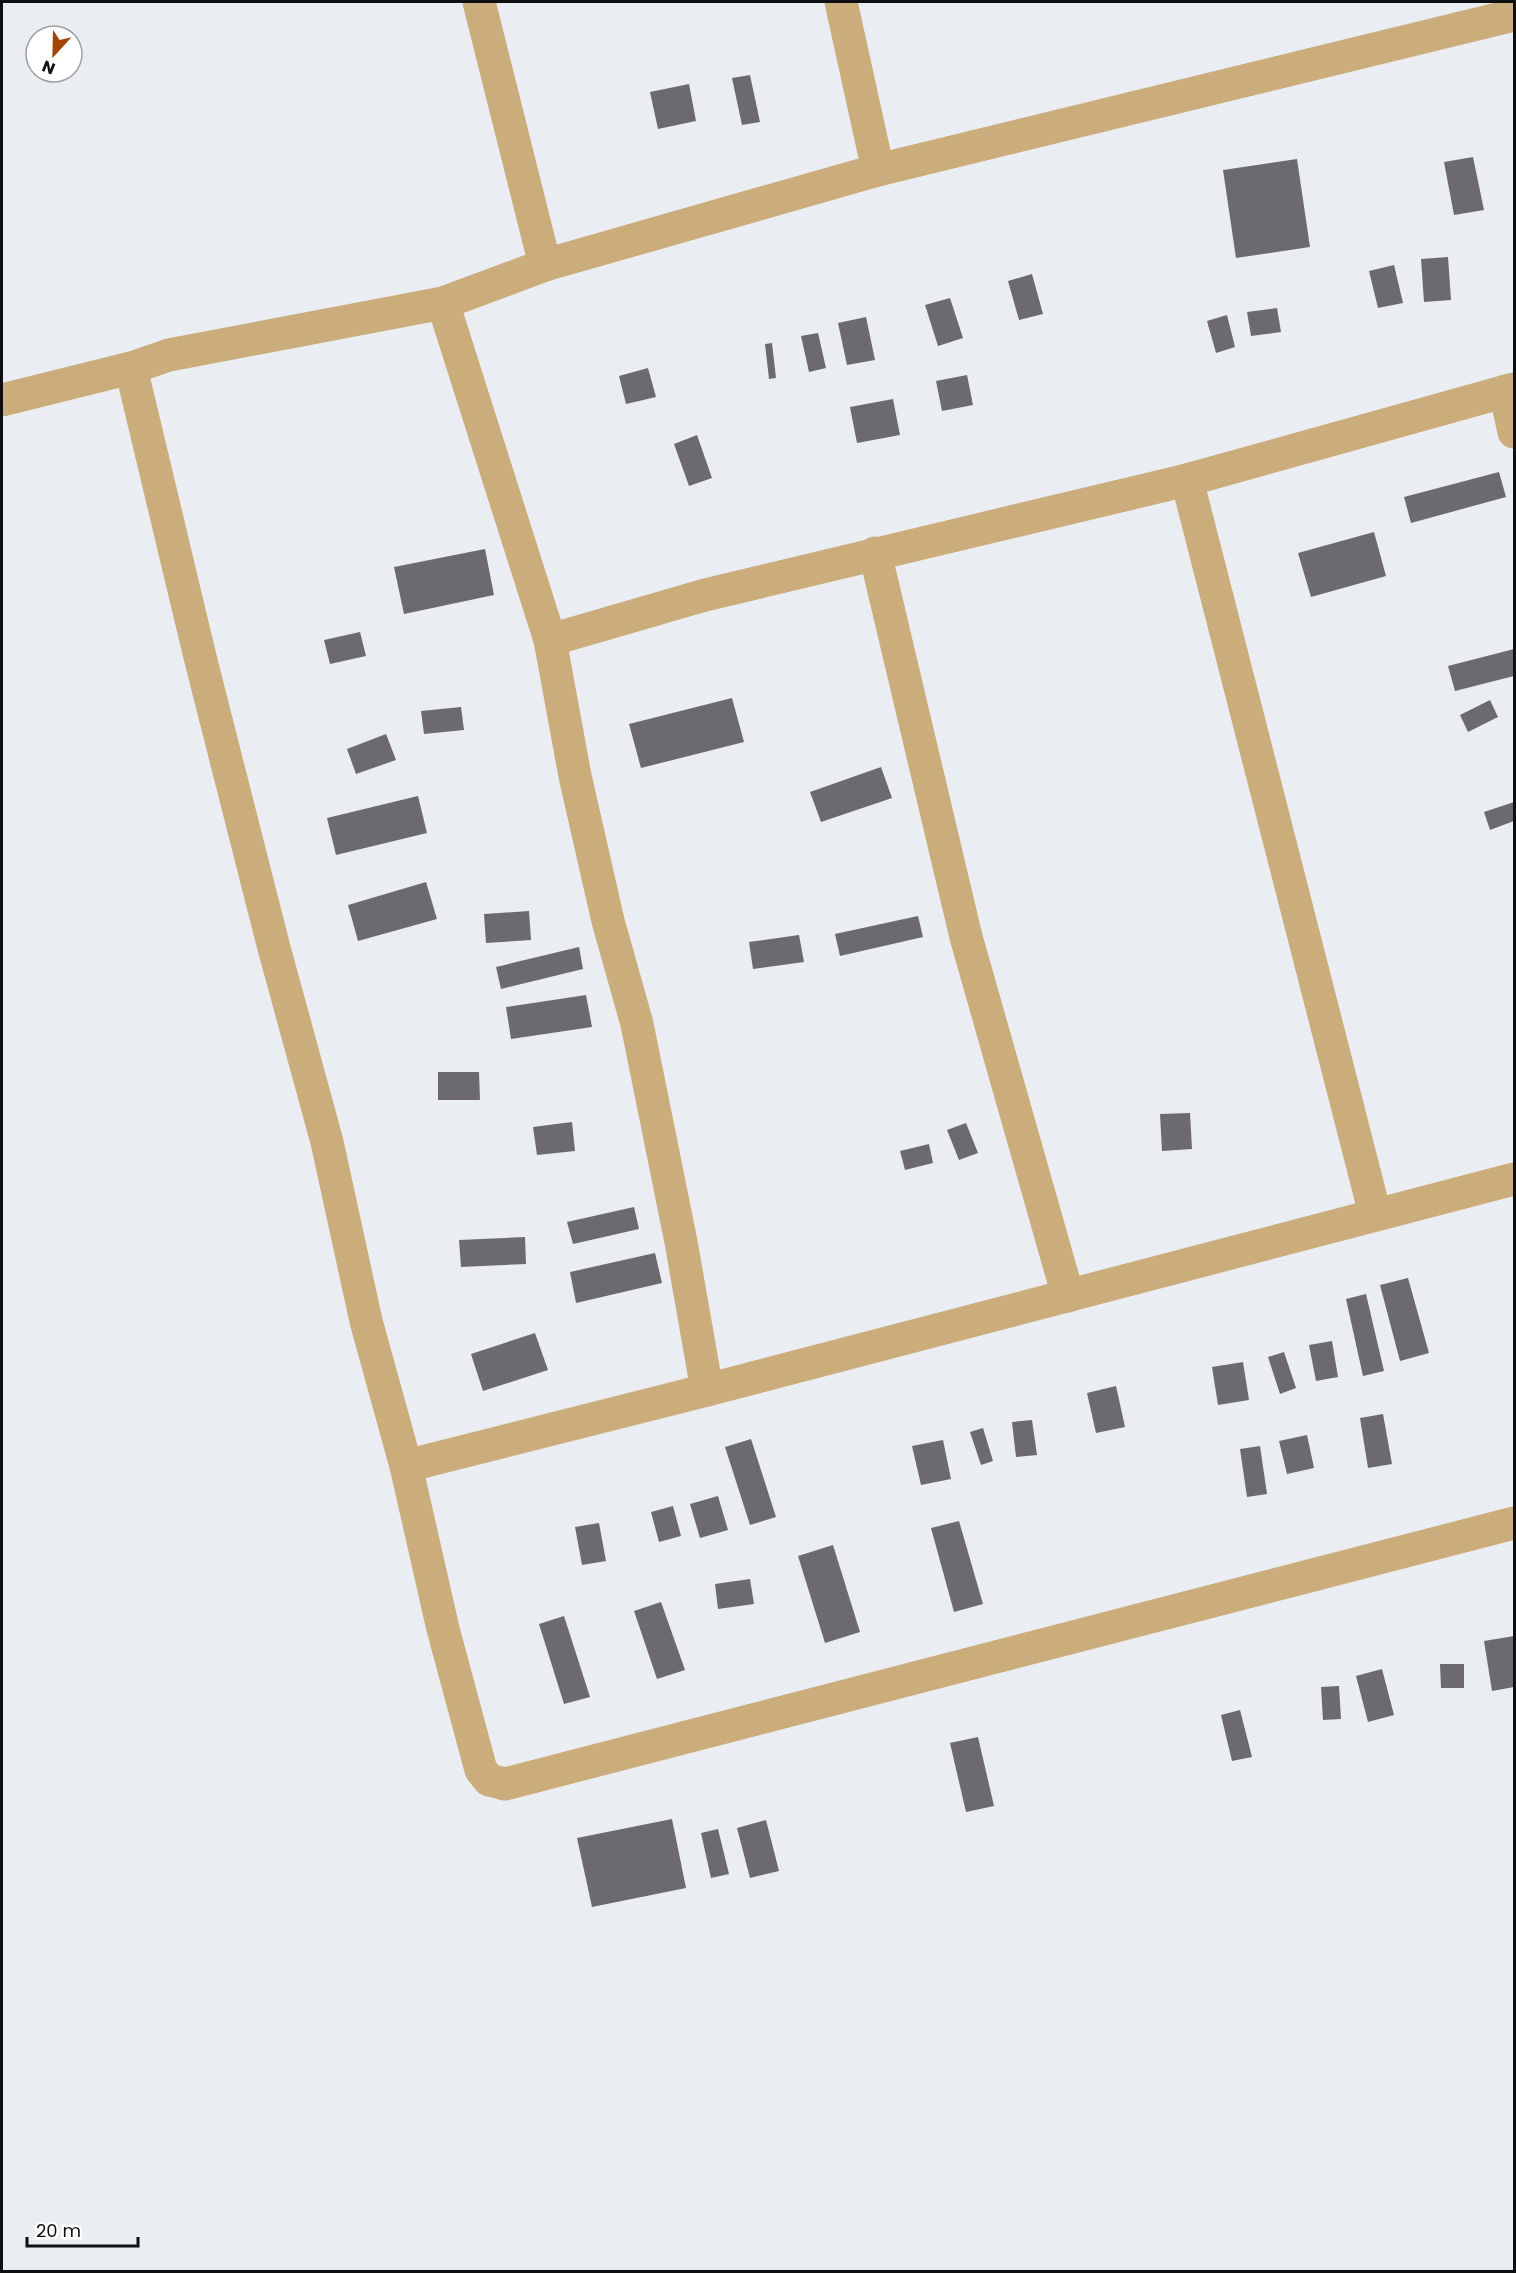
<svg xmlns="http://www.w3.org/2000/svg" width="1516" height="2273" font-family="Poppins,sans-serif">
<rect width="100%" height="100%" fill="#eaedf2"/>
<g fill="#6c6a6f">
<polygon points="750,75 760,122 742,125 732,78"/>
<polygon points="689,84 696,121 658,129 650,92"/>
<polygon points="1473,157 1484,210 1454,215 1444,162"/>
<polygon points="1297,159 1310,247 1236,258 1223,170"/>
<polygon points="1448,257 1451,300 1424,302 1421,259"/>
<polygon points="1394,265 1403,303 1378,308 1369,271"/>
<polygon points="1032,274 1043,314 1019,320 1008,281"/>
<polygon points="950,298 963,338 938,346 925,305"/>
<polygon points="1277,308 1281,332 1251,336 1247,312"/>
<polygon points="1227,315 1235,347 1216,353 1207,321"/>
<polygon points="866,317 875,360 847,365 838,323"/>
<polygon points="818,333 826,368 809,372 801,336"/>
<polygon points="772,343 776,378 769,379 765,344"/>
<polygon points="648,368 656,397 626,404 619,376"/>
<polygon points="967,375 973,405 942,411 936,381"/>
<polygon points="893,399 900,435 857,443 850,407"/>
<polygon points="697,435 712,478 689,486 674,444"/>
<polygon points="1499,472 1506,497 1411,523 1404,497"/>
<polygon points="1374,532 1386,576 1311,597 1298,553"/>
<polygon points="485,549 494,595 404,614 394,567"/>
<polygon points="360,632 366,656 330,664 324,640"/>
<polygon points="1514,649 1514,676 1455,691 1448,666"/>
<polygon points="732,698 744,742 641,768 629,724"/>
<polygon points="1490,700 1498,717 1468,732 1460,715"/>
<polygon points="461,707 464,730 424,734 421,711"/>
<polygon points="386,734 396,760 356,774 347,749"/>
<polygon points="881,767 892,798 821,822 810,792"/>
<polygon points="418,796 427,833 336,855 327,818"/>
<polygon points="1514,802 1514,821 1490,830 1484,812"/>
<polygon points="426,882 437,919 358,941 348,905"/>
<polygon points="529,911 531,940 486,943 484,914"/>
<polygon points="918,916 923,937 840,956 835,934"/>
<polygon points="799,935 804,962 753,969 749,942"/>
<polygon points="579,947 583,969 501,989 496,967"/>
<polygon points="586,995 592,1027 511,1039 506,1007"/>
<polygon points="438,1072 479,1072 480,1100 438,1100"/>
<polygon points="1190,1113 1192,1149 1162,1151 1160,1114"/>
<polygon points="572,1122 575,1151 537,1155 533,1127"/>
<polygon points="966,1123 978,1153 959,1160 947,1130"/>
<polygon points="929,1144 933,1163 905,1170 900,1151"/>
<polygon points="634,1207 639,1229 573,1244 567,1222"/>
<polygon points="525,1237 526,1264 461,1267 459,1240"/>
<polygon points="655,1253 662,1283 576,1303 570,1272"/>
<polygon points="1408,1278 1429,1353 1400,1361 1380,1285"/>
<polygon points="1366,1294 1384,1371 1363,1376 1346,1299"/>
<polygon points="535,1333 548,1370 483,1391 471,1354"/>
<polygon points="1332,1341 1338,1377 1316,1381 1309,1345"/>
<polygon points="1284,1352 1296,1388 1280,1394 1268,1357"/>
<polygon points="1243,1362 1249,1400 1218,1405 1212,1367"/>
<polygon points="1116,1386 1125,1427 1096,1433 1087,1393"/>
<polygon points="1383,1414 1392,1464 1368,1468 1360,1418"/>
<polygon points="1032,1420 1037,1455 1016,1457 1012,1422"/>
<polygon points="983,1428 993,1461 981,1465 970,1432"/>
<polygon points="1307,1435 1314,1468 1287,1474 1279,1441"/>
<polygon points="751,1439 776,1517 750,1525 725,1447"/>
<polygon points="943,1440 951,1479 921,1485 912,1446"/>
<polygon points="1260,1446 1267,1494 1247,1497 1240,1449"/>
<polygon points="718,1496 728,1530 700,1538 690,1504"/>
<polygon points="673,1506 681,1536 659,1542 651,1512"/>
<polygon points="959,1521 983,1604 954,1612 931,1528"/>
<polygon points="599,1523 606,1561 582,1565 575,1527"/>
<polygon points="833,1545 860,1632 825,1643 798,1556"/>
<polygon points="750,1579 754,1604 718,1609 715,1584"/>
<polygon points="661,1602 685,1670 657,1679 634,1611"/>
<polygon points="564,1616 590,1697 564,1704 539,1624"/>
<polygon points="1514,1636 1514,1687 1492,1691 1484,1641"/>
<polygon points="1440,1664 1464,1664 1464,1688 1441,1688"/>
<polygon points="1382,1669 1394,1715 1368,1722 1356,1676"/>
<polygon points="1339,1686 1341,1719 1323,1720 1321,1687"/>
<polygon points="1240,1710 1252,1757 1232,1761 1221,1715"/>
<polygon points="978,1737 994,1806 966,1812 950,1743"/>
<polygon points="672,1819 686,1888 592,1907 577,1838"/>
<polygon points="766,1820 779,1871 750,1878 737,1828"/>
<polygon points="718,1829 729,1874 711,1878 701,1833"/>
</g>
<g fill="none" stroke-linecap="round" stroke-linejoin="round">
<g stroke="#cbac7b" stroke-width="33">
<polyline points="479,2 545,265"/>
<polyline points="841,2 878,170"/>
<polyline points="1514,15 878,170 545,265 443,303 169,355 131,368 200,657 274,948 327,1142 366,1321 406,1466 443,1629 481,1770 489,1780 505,1784 1514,1523"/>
<polyline points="443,303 550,640 575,776 608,921 637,1024 681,1242 707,1390"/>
<polyline points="1505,391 1514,432"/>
<polyline points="2,400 131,368"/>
<polyline points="1187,480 1375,1214"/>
<polyline points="875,553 966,937 1068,1296"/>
<polyline points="550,640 705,595 1187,480 1514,389"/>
<polyline points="406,1466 707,1390 1514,1179"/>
</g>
</g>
<rect width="1516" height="2273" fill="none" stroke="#0e0f10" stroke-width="6"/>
<g transform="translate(54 54) rotate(202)"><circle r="28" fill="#ffffff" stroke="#9f9f9f" stroke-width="1.5"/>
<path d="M0-4.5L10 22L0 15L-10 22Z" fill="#a64404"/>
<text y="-9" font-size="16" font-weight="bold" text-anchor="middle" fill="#0e0f10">N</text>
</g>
<path d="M27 2237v9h111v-9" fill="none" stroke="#0e0f10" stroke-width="3"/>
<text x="36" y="2237" font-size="18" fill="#0e0f10" stroke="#ffffff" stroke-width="4.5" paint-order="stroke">20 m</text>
</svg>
